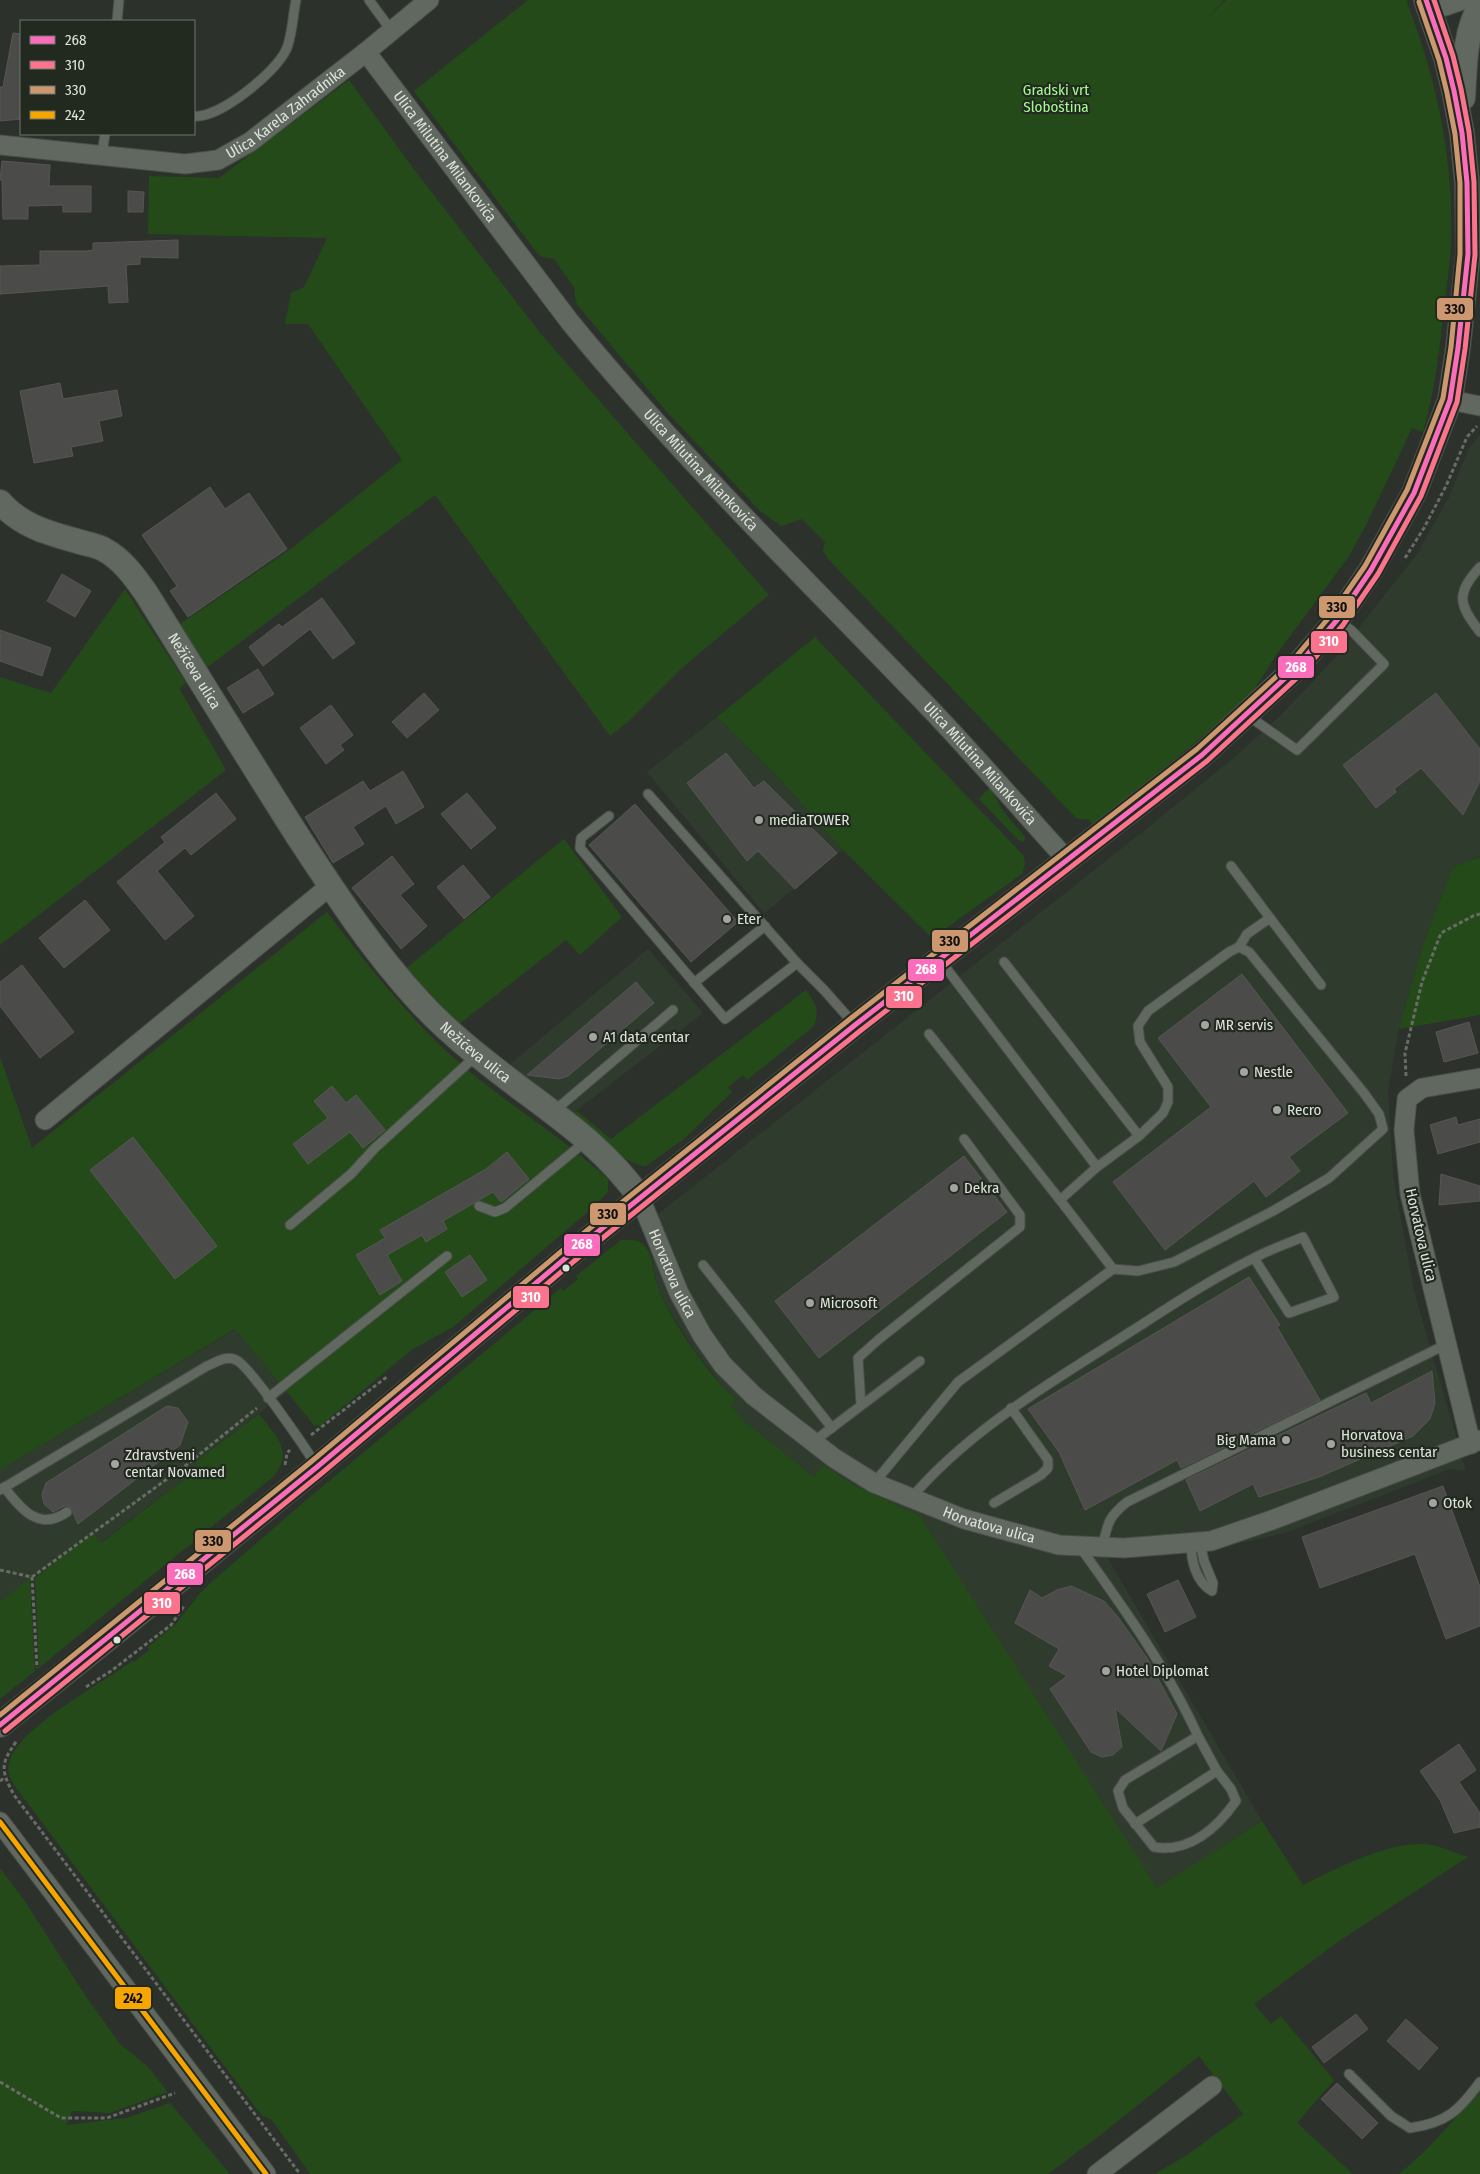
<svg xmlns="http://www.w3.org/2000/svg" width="1480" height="2174" font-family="'Fira Sans Condensed',sans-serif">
<rect width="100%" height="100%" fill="#2c312c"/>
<g fill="#2f3b2c">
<polygon points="1480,435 1480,856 1453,868 1422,948 1399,1029 1388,1090 1393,1175 1414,1291 1466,1471 1450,1469 1285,1533 1198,1553 1107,1557 1262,1821 1157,1889 1091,1787 882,1498 854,1485 823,1466 814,1477 744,1421 730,1406 736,1399 726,1391 691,1345 668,1308 657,1286 651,1254 668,1244 657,1215 1145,830 1237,755 1281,715 1335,658 1417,554 1448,499 1469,448"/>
<polygon points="717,717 776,775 843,850 764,913 647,772"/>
<polygon points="648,949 703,1013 572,1114 508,1066"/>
<polygon points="236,1329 287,1392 195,1462 199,1468 100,1543 93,1534 0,1602 0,1470"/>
</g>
<g fill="#244a1a">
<path d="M528 0H1224L1208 18 1226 0H1406C1436 76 1454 159 1451 241 1450 266 1446 291 1443 316 1439 355 1434 394 1423 432L1412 428 1367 523 1349 556 1277 654 1253 691 1203 736 1093 826 1089 819H1078L1075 817 828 559 823 551 825 542 802 519 781 526 759 510 667 412 589 319 577 304 575 297V289L554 259 542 257 537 253 414 91Z"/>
<polygon points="349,80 413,168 541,334 769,595 683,667 628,722 610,736 435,495 205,669 177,626 292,548 402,460 308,324 285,324 291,293 304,287 327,238 148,234 149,176 219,178"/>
<polygon points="125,589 186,683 179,688 226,770 0,945 0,677 51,693"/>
<polygon points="815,637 1024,856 1025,864 1022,874 942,931 940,929 932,938 843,850 776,775 717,717"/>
<polygon points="990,787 1003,811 1025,837 1024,842 1018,840 979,799"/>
<polygon points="564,839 622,917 580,955 566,940 457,1026 404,970"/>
<polygon points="1480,857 1480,1015 1399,1029 1422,948 1453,867"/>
<path d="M327 912C366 963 406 1015 454 1058 500 1099 553 1131 599 1171L608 1179V1192L596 1205 453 1327 413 1349 320 1426 314 1425 235 1329 0 1470V1057L32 1148Z"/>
<path d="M806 990C815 1003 821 1011 813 1027L747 1080 743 1075 728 1087 732 1092 685 1138 646 1166C628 1168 587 1127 572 1114L577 1111 611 1139Z"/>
<path d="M621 1240C628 1240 638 1239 643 1244 655 1255 652 1273 658 1287 669 1318 710 1378 736 1399L731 1406 744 1421 814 1477 823 1465 854 1485 920 1516 1157 1888 1262 1821 1303 1885C1337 1868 1385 1843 1423 1844 1438 1844 1454 1853 1468 1857L1339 1941 1254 2004 1271 2024 1281 2016 1334 2080 1297 2123 1353 2174H1155L1190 2153 1243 2114 1199 2056 1107 2130 1048 2174H310L272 2120 262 2116 14 1785C10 1777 7 1772 9 1763 18 1727 102 1684 132 1661L134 1662 149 1650 148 1647 176 1624 201 1592 215 1579 305 1501 561 1288 563 1291 578 1279 576 1276Z"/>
<path d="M259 1414C274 1434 295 1450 274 1476L39 1668 35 1578 93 1533 101 1543 199 1468 195 1462Z"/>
<polygon points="30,1578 35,1671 0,1699 0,1602"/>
<polygon points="0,1868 24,1900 87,1998 120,2044 147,2066 168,2092 110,2113 72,2111 66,2125 126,2118 170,2103 230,2174 0,2174"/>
<path d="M1480 2088V2174H1399C1430 2149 1455 2119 1480 2088Z"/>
</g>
<g fill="#4b4c4a" stroke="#575655">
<polygon points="13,33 21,34 21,119 0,121 0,87 3,87"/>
<polygon points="2,161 50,165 49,186 91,186 91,212 63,212 63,205 28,206 28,219 3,219 2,180 0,180"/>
<polygon points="128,191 144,192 143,212 128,212"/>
<polygon points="178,240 178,258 140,257 140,264 126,265 128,302 109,303 108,286 0,294 0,266 40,265 40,251 86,251 93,250 93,243"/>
<polygon points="60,383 63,399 117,390 122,416 99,421 103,441 71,447 73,456 34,463 20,391"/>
<polygon points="210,487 225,509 249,493 287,549 188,617 170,591 177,586 142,535"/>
<polygon points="62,574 91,591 75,617 47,601"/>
<polygon points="322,598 355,643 333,659 310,629 263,666 249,647 279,624 282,627"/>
<polygon points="0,630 51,648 42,676 0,661"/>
<polygon points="258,669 274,694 243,713 227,688"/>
<polygon points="424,693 439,710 407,738 392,722"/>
<polygon points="1436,693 1480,749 1480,781 1463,815 1421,768 1394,789 1396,792 1376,808 1343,765"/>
<polygon points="331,705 353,735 340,745 344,750 326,764 300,728"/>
<polygon points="726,753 754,788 764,781 837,853 795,889 758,851 747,861 687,783"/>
<polygon points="403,771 424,807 396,824 386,806 353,827 364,844 333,863 305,817 363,781 370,791"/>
<polygon points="216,793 236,819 191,855 185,848 157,871 194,916 165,940 117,882 165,842 161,837"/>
<polygon points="467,793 496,828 471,849 441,814"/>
<polygon points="635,804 738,922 691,962 589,845"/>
<polygon points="392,856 414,884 400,895 427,926 401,949 352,888"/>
<polygon points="463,865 490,897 464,919 437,887"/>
<polygon points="85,900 110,930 64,968 39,938"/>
<polygon points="22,965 74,1032 40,1058 0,1006 0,982"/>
<polygon points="1242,974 1348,1113 1289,1157 1300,1171 1266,1197 1254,1181 1165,1250 1113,1182 1211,1107 1158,1038"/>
<polygon points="636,982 654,1003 568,1076 559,1079 527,1075"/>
<polygon points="1469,1022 1478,1053 1444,1062 1436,1032"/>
<polygon points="332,1086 346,1103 356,1095 385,1130 363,1148 350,1132 308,1164 293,1144 328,1118 314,1101"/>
<polygon points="1456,1117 1458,1125 1480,1119 1480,1142 1438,1154 1430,1125"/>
<polygon points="133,1137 217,1246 175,1279 90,1170"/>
<polygon points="507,1152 529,1179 501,1202 493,1192 443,1221 447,1229 426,1242 422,1235 387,1255 402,1281 380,1295 356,1255 385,1238 380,1230 486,1169"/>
<polygon points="964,1156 1007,1212 819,1358 775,1301"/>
<polygon points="1441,1174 1480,1186 1480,1201 1439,1205"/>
<polygon points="470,1255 487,1280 462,1297 445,1272"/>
<polygon points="1249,1277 1280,1325 1277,1327 1320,1400 1181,1468 1177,1460 1085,1510 1059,1452 1028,1409"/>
<polygon points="1432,1371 1435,1403 1430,1419 1413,1436 1319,1477 1259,1497 1253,1484 1200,1511 1186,1480 1366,1393 1371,1403"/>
<polygon points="167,1406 178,1408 188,1422 180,1445 78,1524 70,1506 64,1506 53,1512 44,1504 42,1494 46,1483"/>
<polygon points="1443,1486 1480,1587 1480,1626 1446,1639 1415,1554 1320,1588 1302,1537"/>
<polygon points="1178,1580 1196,1617 1165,1632 1147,1594"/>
<polygon points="1071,1586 1104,1601 1118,1617 1147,1658 1177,1714 1161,1751 1115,1708 1122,1747 1113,1755 1102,1757 1091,1752 1050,1689 1067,1676 1049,1666 1059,1649 1015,1623 1030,1590 1042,1598 1057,1590"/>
<polygon points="1459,1744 1476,1770 1459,1782 1480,1813 1480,1827 1454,1833 1440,1800 1420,1771"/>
<polygon points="1356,2014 1368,2029 1324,2063 1312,2047"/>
<polygon points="1406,2019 1438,2048 1419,2070 1387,2041"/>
<polygon points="1337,2083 1378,2123 1362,2139 1321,2099"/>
</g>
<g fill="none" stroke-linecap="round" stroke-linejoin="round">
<defs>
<g id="service">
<polyline points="369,0 391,30"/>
<polyline points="117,21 119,0"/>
<path d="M194 116C219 119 276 72 286 50 292 38 293 14 296 0"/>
<polyline points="102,154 105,134"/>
<path d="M1480 567C1455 594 1459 605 1480 632"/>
<polyline points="1247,715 1297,750 1384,664 1352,631 1337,620"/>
<polyline points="648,794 797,963 824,990 855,1025"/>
<polyline points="609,816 581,838 580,848 725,1019 797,963"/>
<polyline points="1231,866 1270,918"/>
<polyline points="1239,947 1247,934 1270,918 1321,985"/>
<polyline points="940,960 1097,1167"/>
<polyline points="1004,962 1139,1136"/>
<polyline points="694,983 765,926"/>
<polyline points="929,1034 1060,1200"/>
<polyline points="553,1112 673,1010"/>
<polyline points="479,1206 495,1212 505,1208 586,1141"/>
<polyline points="290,1225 351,1174 375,1148 477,1055"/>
<polyline points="703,1265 832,1428"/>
<polyline points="268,1398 447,1256"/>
<polyline points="861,1405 858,1358 878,1340 1020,1227 1020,1215 964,1139"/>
<polyline points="813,1442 920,1361"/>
<polyline points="874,1483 958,1382 1113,1269 1060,1200 1097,1167 1139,1136 1163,1113 1168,1102 1168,1087 1140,1042 1138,1026 1148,1011 1229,952 1239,947 1249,952 1364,1093 1379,1114 1383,1129 1329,1178 1273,1211 1174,1262 1138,1271 1113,1269"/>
<path d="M4 1487C21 1509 39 1532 67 1512"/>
<path d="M0 1490 207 1366C217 1362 226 1355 236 1360 249 1365 307 1450 317 1467"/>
<path d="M911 1498C966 1434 1037 1391 1108 1346 1156 1316 1203 1283 1254 1258 1269 1250 1286 1244 1303 1237L1334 1297 1289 1313 1254 1258"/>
<polyline points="994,1503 1041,1475 1048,1468 1048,1460 1011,1408"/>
<path d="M1191 1543C1191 1561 1196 1582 1212 1591L1213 1583 1204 1561 1200 1542"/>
<path d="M1080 1547C1123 1607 1167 1668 1198 1736L1125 1780 1118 1791 1123 1808 1154 1847C1189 1853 1217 1828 1236 1801L1231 1789 1217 1771 1198 1736"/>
<path d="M1102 1548C1108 1524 1107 1518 1127 1502L1447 1344"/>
<polyline points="1135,1824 1217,1771"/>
<path d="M1349 2074 1391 2116 1410 2128C1446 2123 1459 2111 1480 2082"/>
</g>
<g id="minor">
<polyline points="1428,0 1445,6 1462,0"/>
<path id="s1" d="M366 52 570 322C677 453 798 571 915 693 968 747 1017 805 1068 861"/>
<path id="s2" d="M0 145 185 164 218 160 250 142 366 52 429 0"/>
<polyline points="1450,400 1480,406"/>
<polyline points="45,1120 330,886"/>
<path id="s3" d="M640 1198 679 1293 702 1335 723 1365 754 1396 834 1458 874 1483 964 1519 1059 1545 1124 1548 1211 1541 1272 1520 1480 1440"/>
<polyline points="1471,1444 1410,1194 1404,1130 1407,1099 1422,1088 1480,1078"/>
<polyline points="0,1822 266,2174"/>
<polyline points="1097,2174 1212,2086"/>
</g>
<g id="tertiary">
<path d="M1463 98C1465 68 1464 33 1480 6"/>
<path id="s4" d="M0 502C21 526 48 533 77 541 86 544 96 545 103 549 122 559 134 576 146 593 196 673 246 755 297 835 335 893 372 950 419 1001 450 1035 487 1063 524 1091 567 1123 609 1153 640 1198"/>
<polyline points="0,1725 117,1631 317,1467 574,1251 855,1025 1202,755 1294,670 1337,620 1371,570 1414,493 1450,400 1458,348 1468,254 1467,183 1462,133 1454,91 1446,58 1426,0"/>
</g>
</defs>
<use href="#service" stroke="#494d49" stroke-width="11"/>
<use href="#minor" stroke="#494d49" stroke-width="21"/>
<use href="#tertiary" stroke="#494d49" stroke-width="26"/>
<g stroke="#676c65" stroke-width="3" stroke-dasharray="4 2.5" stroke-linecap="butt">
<polyline points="1405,558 1424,528 1446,486 1467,437 1477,426"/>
<polyline points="1406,1076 1405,1053 1422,982 1441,933 1473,916 1480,914"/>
<polyline points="311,1435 388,1376"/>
<polyline points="285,1465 287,1453 290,1450"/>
<polyline points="0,1570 32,1577 37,1668"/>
<polyline points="32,1577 185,1466 257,1408"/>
<polyline points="86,1687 111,1671 171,1625 184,1606"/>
<path d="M16 1742C0 1764 1 1771 14 1795L300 2174"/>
<polyline points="0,1781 4,1778"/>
<polyline points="0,2082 61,2118 107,2118 175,2093"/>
</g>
<use href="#service" stroke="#60685f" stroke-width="9"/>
<use href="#minor" stroke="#60685f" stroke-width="19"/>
<use href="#tertiary" stroke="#60685f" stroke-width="24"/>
<defs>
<polyline id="bus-1" points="0,1725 317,1467 574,1251 855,1025 1202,755 1294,670 1337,620 1371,570 1414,493 1450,400 1458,348 1468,254 1467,183 1462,133 1454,91 1446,58 1426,0"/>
<polyline id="bus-2" points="5,1731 322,1473 579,1257 860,1031 1207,761 1299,676 1343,625 1378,574 1421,496 1457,402 1465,349 1475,255 1474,182 1469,132 1461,89 1453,56 1434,0"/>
<polyline id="bus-3" points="0,1715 312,1461 569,1245 850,1019 1197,749 1289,665 1331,615 1365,566 1407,490 1443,398 1451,347 1460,254 1460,183 1455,134 1447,93 1439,60 1419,2"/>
<polyline id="bus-4" points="0,1822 266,2174"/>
</defs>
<use href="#bus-1" stroke="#222a20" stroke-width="9"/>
<use href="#bus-2" stroke="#222a20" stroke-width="9"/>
<use href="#bus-3" stroke="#222a20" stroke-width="9"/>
<use href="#bus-4" stroke="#222a20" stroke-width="9"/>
<use href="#bus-1" stroke="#fb6dba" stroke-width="5"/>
<use href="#bus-2" stroke="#fc738d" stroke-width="5"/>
<use href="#bus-3" stroke="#cd976f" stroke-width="5"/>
<use href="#bus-4" stroke="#f7a600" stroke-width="5"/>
</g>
<g fill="#a0a59f" stroke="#222a20" stroke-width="2">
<circle cx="759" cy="820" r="5"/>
<circle cx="727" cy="919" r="5"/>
<circle cx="1205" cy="1025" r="5"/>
<circle cx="593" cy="1037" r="5"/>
<circle cx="1244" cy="1072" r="5"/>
<circle cx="1277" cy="1110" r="5"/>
<circle cx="954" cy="1188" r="5"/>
<circle cx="810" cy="1303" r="5"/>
<circle cx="1286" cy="1440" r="5"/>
<circle cx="1331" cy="1444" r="5"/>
<circle cx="115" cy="1464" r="5"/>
<circle cx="1433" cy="1503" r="5"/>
<circle cx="1106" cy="1671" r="5"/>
</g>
<g fill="#dee4dd" stroke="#222a20" stroke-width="2">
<circle cx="566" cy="1268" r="4.5"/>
<circle cx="117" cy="1640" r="4.5"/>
</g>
<g text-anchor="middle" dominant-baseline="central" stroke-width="4.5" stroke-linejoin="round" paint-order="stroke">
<g font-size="15" fill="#a6fa92" stroke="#222a20">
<text x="1056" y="90">Gradski vrt<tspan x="1056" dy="17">Sloboština</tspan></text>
</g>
<g font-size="15" fill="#dee4dd" stroke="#222a20">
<text stroke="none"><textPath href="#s2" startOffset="302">Ulica Karela Zahradnika</textPath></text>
<text stroke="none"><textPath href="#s1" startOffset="131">Ulica Milutina Milankovića</textPath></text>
<text stroke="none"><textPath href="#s1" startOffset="536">Ulica Milutina Milankovića</textPath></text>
<text stroke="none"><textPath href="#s4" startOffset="269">Nežićeva ulica</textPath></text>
<text stroke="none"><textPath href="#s1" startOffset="941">Ulica Milutina Milankovića</textPath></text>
<text stroke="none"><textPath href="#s4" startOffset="745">Nežićeva ulica</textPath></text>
<text transform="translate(1421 1235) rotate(77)">Horvatova ulica</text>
<text stroke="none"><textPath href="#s3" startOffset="82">Horvatova ulica</textPath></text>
<text stroke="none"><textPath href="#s3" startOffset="502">Horvatova ulica</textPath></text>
</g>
<g font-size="15" fill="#dee4dd" stroke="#222a20" text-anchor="start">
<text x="769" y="820">mediaTOWER</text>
<text x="737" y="919">Eter</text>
<text x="1215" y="1025">MR servis</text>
<text x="603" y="1037">A1 data centar</text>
<text x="1254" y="1072">Nestle</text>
<text x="1287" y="1110">Recro</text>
<text x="964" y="1188">Dekra</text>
<text x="820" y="1303">Microsoft</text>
<text x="1341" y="1435">Horvatova<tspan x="1341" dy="17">business centar</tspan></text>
<text x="1276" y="1440" text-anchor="end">Big Mama</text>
<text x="125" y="1455">Zdravstveni<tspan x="125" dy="17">centar Novamed</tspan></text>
<text x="1443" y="1503">Otok</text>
<text x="1116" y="1671">Hotel Diplomat</text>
</g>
</g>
<g stroke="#222a20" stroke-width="2">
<rect x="1436" y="297" width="38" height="24" rx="5" fill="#cd976f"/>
<rect x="1318" y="595" width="38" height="24" rx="5" fill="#cd976f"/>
<rect x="1310" y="630" width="38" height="24" rx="5" fill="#fc738d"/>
<rect x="1277" y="655" width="38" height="24" rx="5" fill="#fb6dba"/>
<rect x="931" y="929" width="38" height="24" rx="5" fill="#cd976f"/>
<rect x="907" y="958" width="38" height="24" rx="5" fill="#fb6dba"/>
<rect x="885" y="985" width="38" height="24" rx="5" fill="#fc738d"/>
<rect x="589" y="1202" width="38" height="24" rx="5" fill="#cd976f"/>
<rect x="563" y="1233" width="38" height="24" rx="5" fill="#fb6dba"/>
<rect x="512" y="1285" width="38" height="24" rx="5" fill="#fc738d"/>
<rect x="194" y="1529" width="38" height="24" rx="5" fill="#cd976f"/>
<rect x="166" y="1562" width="38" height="24" rx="5" fill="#fb6dba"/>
<rect x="143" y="1591" width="38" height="24" rx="5" fill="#fc738d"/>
<rect x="114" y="1986" width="38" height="24" rx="5" fill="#f7a600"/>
</g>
<g font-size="14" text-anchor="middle" font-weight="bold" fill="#fff">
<text x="1329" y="646">310</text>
<text x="1296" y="672">268</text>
<text x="926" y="974">268</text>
<text x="904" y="1001">310</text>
<text x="582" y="1249">268</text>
<text x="531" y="1302">310</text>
<text x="185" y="1579">268</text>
<text x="162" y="1608">310</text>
</g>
<g font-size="14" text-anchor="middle" font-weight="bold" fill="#111">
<text x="1455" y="314">330</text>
<text x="1337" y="612">330</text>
<text x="950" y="946">330</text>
<text x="608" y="1219">330</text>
<text x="213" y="1546">330</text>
<text x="133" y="2003">242</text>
</g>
<rect x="20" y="20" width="175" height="115" fill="#222a20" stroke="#6d746c"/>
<rect x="30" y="36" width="25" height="8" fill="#fb6dba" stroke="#6d746c"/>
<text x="65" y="45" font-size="15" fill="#dee4dd">268</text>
<rect x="30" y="61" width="25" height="8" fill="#fc738d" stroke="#6d746c"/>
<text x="65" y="70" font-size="15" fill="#dee4dd">310</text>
<rect x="30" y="86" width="25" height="8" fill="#cd976f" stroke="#6d746c"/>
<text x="65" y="95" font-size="15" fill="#dee4dd">330</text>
<rect x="30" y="111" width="25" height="8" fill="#f7a600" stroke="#6d746c"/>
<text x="65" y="120" font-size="15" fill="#dee4dd">242</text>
</svg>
